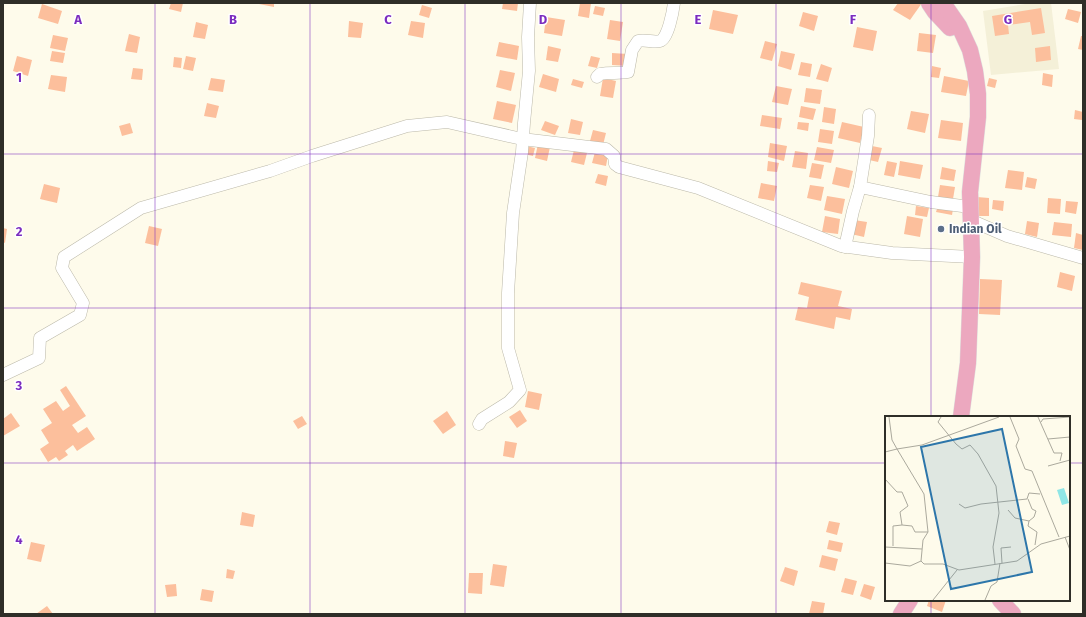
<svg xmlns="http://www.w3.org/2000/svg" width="1086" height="617" font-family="'Fira Sans',sans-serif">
<rect width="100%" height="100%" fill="#fefbeb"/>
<polygon fill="#f4f0d8" points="1031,3 1051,3 1059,69 991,75 983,11"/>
<g fill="#fcbf9c">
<polygon points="171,3 183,3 181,12 169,9"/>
<polygon points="254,3 274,3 274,7"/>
<polygon points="503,3 518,3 517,11 502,9"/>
<polygon points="580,3 591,3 589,18 578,16"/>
<polygon points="898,3 922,3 910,20 893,10"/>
<polygon points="42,4 62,11 58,24 38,18"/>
<polygon points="422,5 432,8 429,18 419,15"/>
<polygon points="595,6 605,8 603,16 593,14"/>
<polygon points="1041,8 1045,33 1032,35 1030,22 1008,25 1009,34 995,36 992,16"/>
<polygon points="1068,9 1081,12 1078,23 1065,19"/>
<polygon points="713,10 738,15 733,34 709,29"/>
<polygon points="803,12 818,16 814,31 799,26"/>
<polygon points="546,17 565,20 562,36 544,33"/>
<polygon points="610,20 623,22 620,41 607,39"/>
<polygon points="349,21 363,23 361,38 348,37"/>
<polygon points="411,21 425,23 423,38 408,35"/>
<polygon points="196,22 208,25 205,39 193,37"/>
<polygon points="857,27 877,31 873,51 853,47"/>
<polygon points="919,33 936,35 933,53 917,51"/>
<polygon points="129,34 140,37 137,53 125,51"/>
<polygon points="53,35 68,38 65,51 50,48"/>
<polygon points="1081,36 1083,36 1083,50 1078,49"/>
<polygon points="765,41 777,44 772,61 760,58"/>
<polygon points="499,42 519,46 517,60 496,56"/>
<polygon points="548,46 561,49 558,62 546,60"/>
<polygon points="1050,46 1051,60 1036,62 1035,48"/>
<polygon points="52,51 65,53 63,63 50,61"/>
<polygon points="781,51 795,54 791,70 778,66"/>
<polygon points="612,53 628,54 628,66 612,65"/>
<polygon points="17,56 32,60 28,76 13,71"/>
<polygon points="186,56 196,58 193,71 183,69"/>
<polygon points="591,56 600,58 597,68 588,66"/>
<polygon points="174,57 182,58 181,68 173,67"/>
<polygon points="801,62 812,64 810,77 798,75"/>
<polygon points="821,64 832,68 828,82 816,79"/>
<polygon points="932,66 941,68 939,78 931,77"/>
<polygon points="133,68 143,69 142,80 131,79"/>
<polygon points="500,70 515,73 511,91 496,87"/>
<polygon points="1043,73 1053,75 1052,87 1042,85"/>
<polygon points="543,74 559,79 556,92 539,87"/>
<polygon points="51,75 67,77 65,92 48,89"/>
<polygon points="944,76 969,81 966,96 941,92"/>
<polygon points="211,78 225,80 223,92 208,90"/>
<polygon points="603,78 616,81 613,98 600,96"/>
<polygon points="989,78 997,80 995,88 987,86"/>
<polygon points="573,79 584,82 582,88 571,85"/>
<polygon points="776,86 792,89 788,105 772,102"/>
<polygon points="806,88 822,90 820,104 804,102"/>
<polygon points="497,101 516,105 512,123 493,119"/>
<polygon points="207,103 219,106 216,118 204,116"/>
<polygon points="801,106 816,109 813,120 799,117"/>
<polygon points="824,107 836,109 834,124 822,122"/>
<polygon points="1075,110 1083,112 1082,120 1074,119"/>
<polygon points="911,111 929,114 925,133 907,129"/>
<polygon points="762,115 782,118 780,129 760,126"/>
<polygon points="571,119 583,122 580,135 568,133"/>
<polygon points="941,120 963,123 961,141 938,138"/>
<polygon points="545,121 559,126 555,135 541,130"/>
<polygon points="798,122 809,123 808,131 797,129"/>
<polygon points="842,122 864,127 860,143 838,138"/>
<polygon points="130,123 133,133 122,136 119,126"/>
<polygon points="820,129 834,131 832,144 818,142"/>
<polygon points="593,130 606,133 603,145 590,141"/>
<polygon points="770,143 787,146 784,161 768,157"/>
<polygon points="538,144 550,147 547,161 535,158"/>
<polygon points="526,146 535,148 533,156 524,154"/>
<polygon points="872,146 882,148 878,162 869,160"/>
<polygon points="817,147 834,150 831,163 814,160"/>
<polygon points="574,150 587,153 584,165 571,162"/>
<polygon points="795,151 808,153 806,169 792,167"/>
<polygon points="595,152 608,155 606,166 592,163"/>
<polygon points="768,161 779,163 777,172 767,171"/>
<polygon points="887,161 897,163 894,177 884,175"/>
<polygon points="900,161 923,165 920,179 898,175"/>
<polygon points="812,163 824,165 821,179 809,177"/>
<polygon points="836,167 853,171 849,188 832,184"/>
<polygon points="942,167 956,170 954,181 940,179"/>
<polygon points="1008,170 1024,172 1022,190 1005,188"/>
<polygon points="598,174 608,176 606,186 595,183"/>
<polygon points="1027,177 1037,179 1035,189 1025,187"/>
<polygon points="761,183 777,186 774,201 758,198"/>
<polygon points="44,184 60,188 57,203 40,199"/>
<polygon points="810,185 824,187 821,201 807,198"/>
<polygon points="940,185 955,187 953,199 938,197"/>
<polygon points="827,196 845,199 842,214 824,210"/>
<polygon points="977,197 989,198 989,216 977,216"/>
<polygon points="1048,198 1061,199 1060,214 1047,213"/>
<polygon points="993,200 1004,201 1003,211 992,209"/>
<polygon points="1066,201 1078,202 1076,214 1065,212"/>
<polygon points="916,206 929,208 927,217 915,215"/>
<polygon points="938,206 953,209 952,215 936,212"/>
<polygon points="825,216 840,219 838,234 822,232"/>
<polygon points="907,216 923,219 920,237 904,234"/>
<polygon points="854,220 867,222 864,237 851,234"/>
<polygon points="1027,221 1039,223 1037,237 1025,234"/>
<polygon points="1054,222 1072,224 1071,237 1052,235"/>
<polygon points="149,226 162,229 158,246 145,243"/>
<polygon points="3,228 7,229 5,243 3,242"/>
<polygon points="1076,233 1083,235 1083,250 1074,248"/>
<polygon points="1060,272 1075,276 1072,291 1057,287"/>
<polygon points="980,279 1002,280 1000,315 979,314"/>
<polygon points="801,282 842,291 838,306 852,309 850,320 836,317 834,329 795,320 798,307 807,308 809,297 798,294"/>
<polygon points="66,386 86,416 72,425 78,433 87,427 95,439 77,451 73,445 65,451 68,455 59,461 56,457 48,462 40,449 49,443 41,430 52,423 43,409 56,401 63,411 70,406 60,390"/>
<polygon points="528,391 542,394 539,410 525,407"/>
<polygon points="520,410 527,421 517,428 509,417"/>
<polygon points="447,411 456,425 443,434 433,421"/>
<polygon points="11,413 20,426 3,436 3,419"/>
<polygon points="302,416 307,424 298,429 293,421"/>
<polygon points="505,441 517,443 514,458 503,456"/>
<polygon points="242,512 255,515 253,527 240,525"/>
<polygon points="829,521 840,523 837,535 826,532"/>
<polygon points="829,540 843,543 841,552 827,549"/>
<polygon points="31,542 45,545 41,562 27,559"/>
<polygon points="822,555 838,559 835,571 819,567"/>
<polygon points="493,564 507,566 504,587 490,585"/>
<polygon points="785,567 798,571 794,586 780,581"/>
<polygon points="227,569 235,571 233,579 226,578"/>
<polygon points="469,573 483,573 482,594 468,593"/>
<polygon points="845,578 857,581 853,595 841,592"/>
<polygon points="176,584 177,596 167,597 165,585"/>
<polygon points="864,584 875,587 871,600 860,596"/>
<polygon points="202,589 214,591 212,602 200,600"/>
<polygon points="929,600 946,600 942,612 927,606"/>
<polygon points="812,601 825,603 823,614 809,614"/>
<polygon points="47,606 53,614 36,614"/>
</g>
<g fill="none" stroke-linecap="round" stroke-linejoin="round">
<defs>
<g id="minor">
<path d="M597 77 600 74C610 72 619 74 628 72L632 50 638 41C646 39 653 43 660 41 668 39 673 11 674 3"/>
<polyline points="869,115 868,136 860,187 931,202 970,207"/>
<polyline points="970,220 1007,236 1083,258"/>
<polyline points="845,247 853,211 860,187"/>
<polyline points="3,375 39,358 40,338 80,315 83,303 62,268 64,257 141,208 270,171 312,156 407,126 447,122 522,139 606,149 614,156 615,164 619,167 698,188 841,246 892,253 972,257"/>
<polyline points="479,424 482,419 509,402 520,390 508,348 508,293 513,213 522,152 524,123 529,71 528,37 530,3"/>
</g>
<g id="major">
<polyline points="929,3 935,12 950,28"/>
<polyline points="943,3 959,26 970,50 975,71 978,94 978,117 970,192 972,257 968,363 961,417"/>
<polyline points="1000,600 1013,614"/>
<polyline points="901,614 910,600"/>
</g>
</defs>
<use href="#minor" stroke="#bbb8a9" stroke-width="13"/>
<use href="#major" stroke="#dededd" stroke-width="17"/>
<use href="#minor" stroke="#fff" stroke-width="12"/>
<use href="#major" stroke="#eca8bf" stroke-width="16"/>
</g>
<path fill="none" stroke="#7b2cbf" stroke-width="1" stroke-opacity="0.55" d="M155 3V614M310 3V614M465 3V614M621 3V614M776 3V614M931 3V417M3 154H1083M3 308H1083M3 463H886M1069 463H1083M931 600V614"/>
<circle fill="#5c6f8a" stroke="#fff" stroke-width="1.5" cx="941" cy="229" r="4"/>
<g text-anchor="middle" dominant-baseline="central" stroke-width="3" stroke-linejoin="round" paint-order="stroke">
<g font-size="12" font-weight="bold" fill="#4e5e75" stroke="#fff" text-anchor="start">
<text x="949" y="229">Indian Oil</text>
</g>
</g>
<g transform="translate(885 416)">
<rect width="185" height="185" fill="#fefbeb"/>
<path d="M179 72 184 87 177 89 172 74Z" fill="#8fe6e6"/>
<path fill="none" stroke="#aba99d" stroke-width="1" d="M4 1 7 24 12 33M56 1 53 6 71 28 77 33 85 29 93 38 111 70 114 97 108 131 110 148M125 1 134 23 131 30 140 53 147 55 174 121M153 1 169 37H177L175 45M156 6 158 3 185 1M163 23 185 21M12 33 37 29 114 1M0 36 12 33 39 78 43 116 38 124 36 145 39 148H58L74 154 132 145 156 128 185 120M163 50 185 44M0 63 12 76H17L23 90 15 96 17 109 8 110V130M143 83 147 93 151 95 149 101 144 105 143 110 152 116 150 129M74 88 80 92 96 88 142 83 144 77 155 78M123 94 130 102 144 105M17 109 27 110 30 116H43M180 121 185 134M0 131 37 133M0 147 25 150 36 145M117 147 116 132 126 131M48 184 72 154M100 184 106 170 112 166 115 147"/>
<path fill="#2d76aa" fill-opacity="0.15" stroke="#2d76aa" stroke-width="2" d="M117 13 147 156 66 173 36 31Z"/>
<rect width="185" height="185" fill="none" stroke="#2f2e28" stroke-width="2"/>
</g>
<g font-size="13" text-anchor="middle" font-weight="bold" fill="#7b2cbf" stroke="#fff" stroke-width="3" stroke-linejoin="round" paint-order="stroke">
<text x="78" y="24">A</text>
<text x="233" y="24">B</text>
<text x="388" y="24">C</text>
<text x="543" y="24">D</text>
<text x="698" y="24">E</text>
<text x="853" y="24">F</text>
<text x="1008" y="24">G</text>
<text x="19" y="82">1</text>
<text x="19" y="236">2</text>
<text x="19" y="390">3</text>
<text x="19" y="544">4</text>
</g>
<rect width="1086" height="617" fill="none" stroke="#2f2e28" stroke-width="8"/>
</svg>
